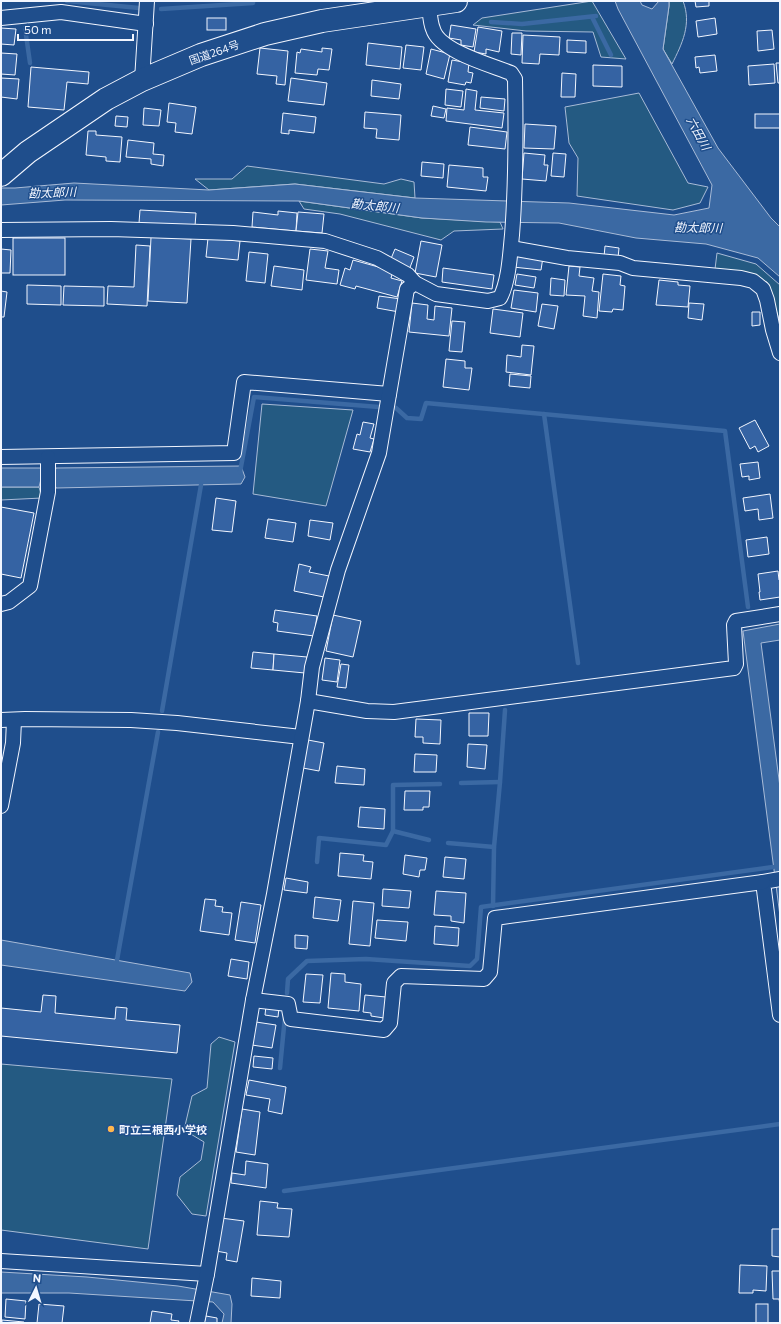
<svg xmlns="http://www.w3.org/2000/svg" width="781" height="1324" font-family="Commissioner,'Noto Sans JP',sans-serif">
<rect width="100%" height="100%" fill="#1f4e8c"/>
<g fill="#245a82" stroke="#a8bbd7">
<polygon points="592,1 626,59 601,57 593,32 526,31 473,25 482,18"/>
<path d="M669 1H683C692 24 682 44 672 64L663 49 669 6Z"/>
<polygon points="639,93 688,183 708,187 700,203 673,210 577,196 578,158 569,143 565,107"/>
<polygon points="247,166 384,184 401,179 414,182 415,198 295,184 209,190 195,179 232,179"/>
<polygon points="299,201 422,218 500,222 503,229 454,231 441,240 340,214 304,209"/>
<polygon points="717,253 756,264 780,285 780,322 767,282 715,269"/>
<polygon points="262,404 353,410 326,506 253,494"/>
<polygon points="1,487 39,487 42,498 1,500"/>
<polygon points="219,1037 235,1042 206,1216 192,1214 177,1195 180,1177 201,1160 204,1142 184,1130 192,1096 207,1088 211,1044"/>
<polygon points="1,1064 172,1079 148,1249 1,1230"/>
</g>
<g fill="#3b69a3" stroke="#a8bbd7">
<polygon points="615,1 640,1 642,5 652,9 659,1 669,1 669,6 663,49 718,148 771,218 780,227 780,277 758,258 706,244 636,238 559,223 486,222 422,218 299,201 65,200 1,205 1,188 15,188 74,183 209,190 295,184 415,198 569,203 674,215 709,208 712,185 618,9"/>
<polygon points="241,466 245,477 241,484 56,488 53,478 56,468"/>
<polygon points="1,468 41,468 41,479 39,487 1,487"/>
<polygon points="780,624 780,640 761,643 780,787 780,916 743,631"/>
<polygon points="1,940 190,973 192,982 185,991 1,965"/>
<polygon points="1,1272 87,1277 178,1286 230,1295 232,1304 231,1323 222,1323 224,1314 213,1302 69,1293 1,1293"/>
</g>
<g fill="none" stroke-linecap="round" stroke-linejoin="round">
<g stroke="#3b69a3" stroke-width="4.5">
<polyline points="67,1 139,8"/>
<polyline points="161,9 253,3 253,1"/>
<polyline points="592,17 611,55"/>
<polyline points="491,22 522,24 596,16"/>
<polyline points="25,28 30,63"/>
<polyline points="396,408 407,418 421,419 426,403 725,431 748,607"/>
<polyline points="544,414 578,663"/>
<polyline points="240,472 254,397 379,407"/>
<polyline points="162,711 201,485"/>
<polyline points="461,783 500,782"/>
<polyline points="393,831 429,840"/>
<polyline points="448,843 494,847"/>
<polyline points="317,862 319,838 386,845 393,831 393,785 440,784"/>
<polyline points="493,906 494,847 500,782 505,710"/>
<polyline points="117,960 158,732"/>
<polyline points="287,993 288,979 307,961 366,959 470,966 477,959 481,907 773,867"/>
<polyline points="280,1068 285,1016"/>
<polyline points="284,1191 780,1124"/>
</g>
</g>
<g fill="#3563a3" stroke="#f2f6ff">
<polygon points="695,1 709,1 709,6 696,7"/>
<rect x="207" y="18" width="19" height="12"/>
<polygon points="715,18 717,34 698,37 696,21"/>
<polygon points="451,25 476,29 473,47 461,45 461,40 449,38"/>
<polygon points="478,27 502,31 499,52 486,49 486,54 474,52"/>
<polygon points="1,28 16,29 14,45 1,44"/>
<polygon points="772,30 774,49 758,51 757,31"/>
<polygon points="512,33 522,33 521,55 511,54"/>
<polygon points="523,35 560,37 559,55 540,54 539,64 522,63"/>
<polygon points="567,40 586,41 586,53 567,52"/>
<polygon points="368,43 402,47 400,69 366,65"/>
<polygon points="406,45 424,47 421,70 403,68"/>
<polygon points="260,48 288,51 285,85 276,84 277,76 257,74"/>
<polygon points="322,48 332,49 329,70 318,69 317,75 295,73 297,52 300,53 301,49 322,52"/>
<polygon points="431,49 450,54 444,79 426,74"/>
<polygon points="1,53 17,54 15,75 1,74"/>
<polygon points="715,55 717,71 700,73 699,67 696,68 695,57"/>
<polygon points="452,60 469,63 468,72 473,73 471,83 466,82 465,85 448,82"/>
<polygon points="776,63 780,63 780,83 778,83"/>
<polygon points="774,64 775,83 749,85 748,66"/>
<polygon points="593,65 622,66 622,87 593,86"/>
<polygon points="31,67 89,72 88,84 67,82 64,110 28,107"/>
<polygon points="562,73 576,74 575,97 561,97"/>
<polygon points="1,78 19,79 17,99 1,97"/>
<polygon points="291,78 327,83 324,105 288,101"/>
<polygon points="372,80 401,84 399,99 371,96"/>
<polygon points="446,89 463,91 461,107 445,105"/>
<polygon points="466,89 477,91 475,110 504,113 502,128 446,121 447,108 464,110"/>
<polygon points="481,97 505,99 504,111 480,108"/>
<polygon points="169,103 196,107 192,134 175,132 176,123 167,122"/>
<polygon points="433,106 446,109 444,118 431,116"/>
<polygon points="144,108 161,110 159,126 143,125"/>
<polygon points="365,112 401,115 399,140 376,138 377,129 364,128"/>
<polygon points="283,113 316,117 314,133 289,130 289,134 281,133"/>
<rect x="755" y="114" width="25" height="14"/>
<polygon points="116,116 128,117 127,127 115,126"/>
<polygon points="525,124 556,126 554,149 524,148"/>
<polygon points="470,127 507,132 505,149 468,145"/>
<polygon points="88,131 96,131 96,135 122,137 120,162 106,161 106,157 86,155"/>
<polygon points="128,140 154,143 153,154 164,155 163,166 151,164 151,159 126,157"/>
<polygon points="524,153 545,155 544,165 548,165 546,181 522,179"/>
<polygon points="553,153 566,154 564,177 551,176"/>
<polygon points="422,162 444,164 443,178 421,176"/>
<polygon points="449,165 483,168 483,177 488,177 486,191 447,187"/>
<polygon points="140,210 196,213 195,226 139,223"/>
<polygon points="278,211 297,213 296,231 252,227 253,212 278,215"/>
<polygon points="298,212 324,214 322,233 296,231"/>
<polygon points="151,237 191,239 187,303 148,301"/>
<rect x="13" y="238" width="52" height="37"/>
<polygon points="208,238 240,241 238,260 206,257"/>
<polygon points="421,241 442,245 436,277 415,273"/>
<polygon points="136,245 150,246 147,306 107,304 108,286 134,287"/>
<polygon points="605,246 619,248 618,258 604,257"/>
<polygon points="1,249 11,250 10,273 1,273"/>
<polygon points="310,249 328,251 325,268 339,270 337,284 306,280"/>
<polygon points="395,249 414,257 409,270 390,261"/>
<polygon points="249,252 268,254 265,283 246,281"/>
<polygon points="514,254 543,257 541,270 513,267"/>
<polygon points="353,260 393,271 391,278 402,281 397,297 356,286 355,289 340,285 345,268 350,270"/>
<polygon points="274,266 304,270 302,290 271,286"/>
<polygon points="569,266 580,267 579,276 594,278 592,291 599,292 597,318 583,316 585,296 566,295"/>
<polygon points="443,268 494,275 492,289 442,282"/>
<polygon points="517,274 536,277 534,288 515,285"/>
<polygon points="603,274 621,276 620,285 625,286 623,310 613,309 612,312 599,311"/>
<polygon points="551,278 565,280 564,296 550,295"/>
<polygon points="659,280 678,282 678,285 690,286 688,307 656,305"/>
<polygon points="27,285 61,286 61,305 27,304"/>
<polygon points="64,286 104,287 104,306 63,305"/>
<polygon points="514,290 538,293 536,312 511,308"/>
<polygon points="1,291 7,292 4,317 1,317"/>
<polygon points="379,296 401,299 399,312 377,308"/>
<polygon points="412,303 428,305 427,319 434,320 435,306 452,308 449,336 409,332"/>
<polygon points="689,303 704,304 702,320 688,318"/>
<polygon points="542,304 558,306 554,329 538,326"/>
<polygon points="493,309 523,313 520,337 490,333"/>
<polygon points="752,312 760,312 760,325 752,326"/>
<polygon points="452,321 465,322 462,352 449,351"/>
<polygon points="522,345 534,346 531,375 506,372 507,355 521,357"/>
<polygon points="446,359 465,361 465,368 472,368 469,390 443,387"/>
<polygon points="510,374 531,376 530,388 509,386"/>
<polygon points="755,420 769,446 758,452 755,446 750,449 739,428"/>
<polygon points="363,422 374,424 370,438 374,439 370,452 353,449 357,434 360,435"/>
<polygon points="758,462 760,478 749,480 749,476 742,477 740,464"/>
<polygon points="770,494 773,518 759,520 758,509 745,511 743,498"/>
<polygon points="216,498 236,501 232,532 212,530"/>
<polygon points="1,507 34,513 21,578 1,574"/>
<polygon points="268,519 296,523 293,542 265,538"/>
<polygon points="310,520 333,523 330,540 308,536"/>
<polygon points="767,537 769,554 748,557 746,540"/>
<polygon points="299,564 311,567 309,572 329,576 324,597 294,591"/>
<polygon points="778,571 779,580 780,579 780,597 760,600 759,592 760,592 758,574"/>
<polygon points="275,610 317,616 314,636 277,631 278,623 273,622"/>
<polygon points="333,615 361,621 353,657 326,651"/>
<polygon points="253,652 274,654 273,670 251,668"/>
<polygon points="274,654 307,657 305,673 273,670"/>
<polygon points="325,658 340,660 337,682 322,680"/>
<polygon points="341,664 349,665 346,688 337,687"/>
<polygon points="469,713 489,713 488,736 469,736"/>
<polygon points="416,719 441,720 440,744 423,743 423,737 415,737"/>
<polygon points="308,740 324,743 319,771 303,768"/>
<polygon points="468,744 487,745 485,769 467,767"/>
<polygon points="415,754 437,755 436,772 414,772"/>
<polygon points="337,766 365,769 364,785 335,783"/>
<polygon points="405,791 430,791 429,807 423,807 423,810 404,810"/>
<polygon points="360,807 385,809 384,829 358,827"/>
<polygon points="340,853 364,855 363,861 373,862 371,879 338,876"/>
<polygon points="405,855 427,858 425,870 420,870 419,877 403,874"/>
<polygon points="445,857 466,859 464,879 443,877"/>
<polygon points="286,878 308,882 307,893 284,890"/>
<polygon points="383,889 411,891 409,908 382,906"/>
<polygon points="436,891 466,893 464,923 451,921 451,916 434,915"/>
<polygon points="315,897 341,900 338,921 313,918"/>
<polygon points="205,899 216,900 215,906 223,907 222,912 232,913 229,935 200,931"/>
<polygon points="353,901 374,903 370,946 349,944"/>
<polygon points="241,902 261,905 255,943 235,940"/>
<polygon points="377,920 408,922 406,941 375,938"/>
<polygon points="435,926 459,928 458,946 434,944"/>
<polygon points="295,935 308,936 307,949 295,948"/>
<polygon points="231,959 249,962 247,979 228,976"/>
<polygon points="331,973 345,974 345,982 361,984 359,1011 328,1008"/>
<polygon points="306,974 323,975 320,1003 303,1002"/>
<polygon points="43,995 56,996 55,1013 115,1019 116,1007 127,1008 126,1020 180,1025 177,1053 1,1036 1,1008 41,1012"/>
<polygon points="365,995 386,997 384,1018 371,1016 371,1013 363,1012"/>
<polygon points="266,1006 279,1008 278,1017 265,1015"/>
<polygon points="256,1022 276,1025 272,1048 252,1045"/>
<polygon points="254,1056 273,1058 272,1069 253,1067"/>
<polygon points="249,1080 286,1087 282,1114 268,1111 270,1099 246,1095"/>
<polygon points="242,1109 260,1112 255,1155 236,1152"/>
<polygon points="246,1161 268,1164 266,1188 231,1183 232,1173 245,1175"/>
<polygon points="260,1201 278,1203 277,1208 292,1209 289,1237 257,1235"/>
<polygon points="221,1218 244,1221 237,1262 226,1260 227,1253 216,1251"/>
<polygon points="772,1229 780,1229 780,1257 772,1256"/>
<polygon points="740,1265 767,1266 766,1291 753,1290 753,1293 739,1293"/>
<polygon points="772,1271 780,1271 780,1305 779,1299 773,1299"/>
<polygon points="252,1278 281,1281 280,1298 251,1296"/>
<polygon points="6,1299 26,1301 25,1319 5,1317"/>
<polygon points="39,1304 64,1306 62,1323 37,1323"/>
<rect x="756" y="1304" width="12" height="19"/>
<polygon points="152,1311 172,1314 171,1320 179,1321 178,1323 150,1323"/>
<polygon points="206,1316 217,1318 217,1323 204,1323"/>
<polygon points="2,1320 24,1322 24,1323 2,1323"/>
</g>
<g fill="none" stroke-linecap="round" stroke-linejoin="round">
<defs>
<g id="minor">
<polyline points="1,18 61,12 146,24"/>
<polyline points="142,80 147,1"/>
<polyline points="1,230 111,229 233,233 325,241 377,258 408,275 415,283"/>
<polyline points="511,248 567,258 620,263 633,268 741,278 753,281 763,289 767,300 773,330 780,353"/>
<polyline points="1,457 234,453 244,382 389,394"/>
<polyline points="1,604 9,602 30,586 48,492 48,457"/>
<polyline points="308,701 367,711 394,712 734,668 736,664 734,625 736,621 780,614"/>
<polyline points="1,720 25,719 131,720 177,723 301,737"/>
<polyline points="1,806 13,743 14,720"/>
<polyline points="780,879 763,882 780,1015"/>
<polyline points="253,1000 288,1004 291,1019 384,1030 390,1023 394,983 401,976 484,979 490,972 495,918 763,882"/>
<polyline points="1,1261 207,1274"/>
<path d="M197 1323 207 1274 253 1000 274 894 308 701 312 667 338 570 379 453 407 289 415 283 436 294 488 301 500 298C509 281 510 254 512 235 516 183 516 131 515 79L511 73C491 65 439 51 433 29 430 22 430 13 429 5"/>
</g>
<polyline id="trunk" points="1,175 28,152 106,99 142,80 201,55 265,34 322,21 456,1"/>
</defs>
<use href="#minor" stroke="#f2f6ff" stroke-width="16"/>
<use href="#trunk" stroke="#f2f6ff" stroke-width="24"/>
<use href="#minor" stroke="#1f4e8c" stroke-width="14"/>
<use href="#trunk" stroke="#1f4e8c" stroke-width="22"/>
</g>
<circle fill="#ffb74d" stroke="#1f4e8c" stroke-width="1.5" cx="111" cy="1129" r="4"/>
<g text-anchor="middle" dominant-baseline="central" stroke-width="3" stroke-linejoin="round" paint-order="stroke">
<g font-size="11" fill="#f2f6ff" stroke="#1f4e8c">
<text transform="translate(214 52) rotate(-19)">国道264号</text>
</g>
<g font-size="11" font-weight="bold" fill="#f2f6ff" stroke="#1f4e8c" text-anchor="start">
<text x="119" y="1129">町立三根西小学校</text>
</g>
<g font-size="12" font-style="italic" fill="#f2f6ff" stroke="#1f4e8c">
<text transform="translate(699 133) rotate(61)">六田川</text>
<text transform="translate(52 192) rotate(-2)">勘太郎川</text>
<text transform="translate(375 205) rotate(6)">勘太郎川</text>
<text transform="translate(698 227) rotate(1)">勘太郎川</text>
</g>
</g>
<rect width="781" height="1324" fill="none" stroke="#f2f6ff" stroke-width="4"/>
<g transform="translate(36 1288) rotate(5)" stroke="#1f4e8c" stroke-width="3" paint-order="stroke">
<path d="M0-3L7 15L0 10L-7 15Z" fill="#f2f6ff"/>
<text y="-6" font-size="11" font-weight="bold" text-anchor="middle" fill="#f2f6ff">N</text>
</g>
<path d="M18 34v6h115v-6" fill="none" stroke="#f2f6ff" stroke-width="2"/>
<text x="24" y="34" font-size="12" fill="#f2f6ff" stroke="#1f4e8c" stroke-width="3" paint-order="stroke">50 m</text>
</svg>
